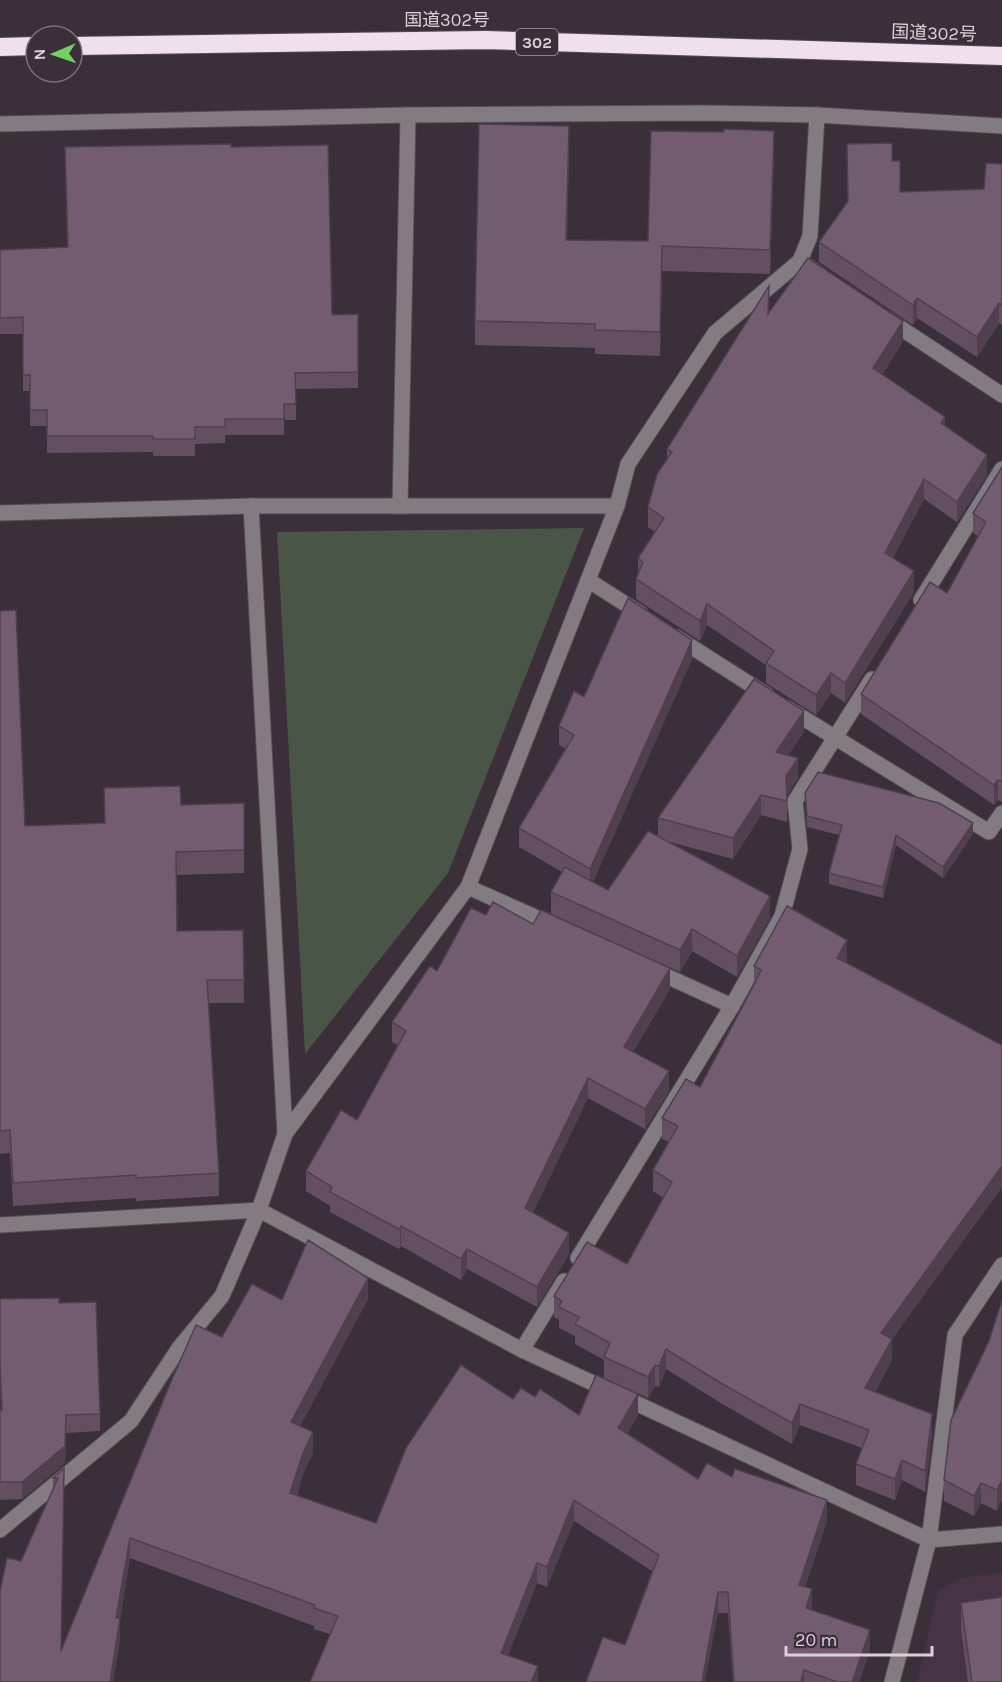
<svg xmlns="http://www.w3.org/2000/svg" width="1002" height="1682" font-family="Karla,'Noto Sans JP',sans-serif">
<rect width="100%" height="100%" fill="#3b2f3a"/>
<polygon fill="#463444" points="1002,1573 1002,1682 917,1682 938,1591 963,1577"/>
<polygon fill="#495547" points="584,528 448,873 305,1054 277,532"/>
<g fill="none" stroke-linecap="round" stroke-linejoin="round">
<defs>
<g id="minor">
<polyline points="817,115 810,236 800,261 819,274"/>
<polyline points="0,124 408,115 704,113 817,115 1002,126"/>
<polyline points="887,319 1002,395"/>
<polyline points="251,506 285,1134"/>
<polyline points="400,506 408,115"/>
<polyline points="617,506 628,464 715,333 800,261"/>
<polyline points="0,513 251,506 617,506 468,887 285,1134 259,1210 522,1350 929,1540 955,1335 1002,1265"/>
<polyline points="588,580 641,614"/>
<polyline points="921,600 1002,469"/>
<polyline points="676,637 767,695"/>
<polyline points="787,708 989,832 1002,813"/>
<polyline points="468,887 555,926"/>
<polyline points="651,969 732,1006"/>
<polyline points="0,1225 259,1210 222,1296 179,1348 131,1421 0,1530"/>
<polyline points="578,1258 732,1006 782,916 800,849 795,801 872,679"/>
<polyline points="522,1350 564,1281"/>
<polyline points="892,1682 929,1540 1002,1534"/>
</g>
<g id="highway">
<polyline points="72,46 485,40 1002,56"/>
<polyline points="0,47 36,46"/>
</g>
</defs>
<use href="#minor" stroke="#574c56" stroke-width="17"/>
<use href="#highway" stroke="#574c56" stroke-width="20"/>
<use href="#minor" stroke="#827c82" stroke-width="15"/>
<use href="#highway" stroke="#f0e0ee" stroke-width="18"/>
</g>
<g fill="#634f60">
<polygon points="65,147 231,147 332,315 358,314 358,388 296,389 296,420 284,420 284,435 225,435 225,443 195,444 195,456 153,456 153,452 47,453 47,426 30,426 30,391 23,391 23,334 0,334 0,250 67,247"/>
<polygon points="569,150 567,240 648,241 774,155 770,274 662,271 660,356 595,354 595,348 475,345 475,321"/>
<polygon points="892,161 900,192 984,189 1002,164 1002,325 999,323 977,357 917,318 913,325 819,262 819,242"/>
<polygon points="769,313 903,341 882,375 945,426 987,475 957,522 924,499 893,558 914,592 845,703 831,693 816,715 766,683 766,665 707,625 700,641 636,599 636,579 638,575 638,558 655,532 648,527 648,507 667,459 667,449"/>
<polygon points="1002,467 1002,802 998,800 994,805 861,714 861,694 947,593 978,536 973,533 973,513"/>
<polygon points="0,611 25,826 105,823 104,788 181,805 244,803 244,873 176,875 177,931 243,930 244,1003 208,1003 219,1173 219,1196 136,1201 136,1198 13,1206 10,1153 0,1154"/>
<polygon points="692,659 593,882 608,890 658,837 658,818 804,732 788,755 798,778 787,795 787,822 761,815 733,859 666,841 770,918 737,977 692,951 680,972 551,914 551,892 562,872 519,847 519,828 566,749 559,745 559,726 584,697"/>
<polygon points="805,793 973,834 943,878 896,845 883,898 829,884 829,873 839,835 807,827 805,803"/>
<polygon points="486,915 533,924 670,989 633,1052 669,1091 645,1129 588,1098 533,1212 569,1254 537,1307 467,1269 461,1280 401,1246 400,1249 395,1247 330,1212 330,1206 306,1191 306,1171 357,1120 398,1045 392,1042 392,1022"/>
<polygon points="847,961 846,962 1002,1045 1002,1187 892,1339 892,1360 875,1392 932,1435 925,1492 902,1480 895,1500 856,1485 856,1464 862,1448 800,1425 792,1444 719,1402 666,1369 659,1387 655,1386 648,1398 604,1378 604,1360 575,1344 575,1336 559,1328 559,1320 554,1317 554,1296 627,1264 663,1198 653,1191 653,1170 669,1142 662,1139 662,1118 700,1087 754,985 754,966"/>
<polygon points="0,1299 59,1303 100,1414 100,1431 66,1433 65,1463 22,1499 0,1500 0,1410 1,1410 0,1380"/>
<polygon points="368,1299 300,1426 313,1453 303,1474 297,1495 376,1523 513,1399 535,1397 579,1415 638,1415 627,1434 698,1479 732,1477 827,1521 805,1587 812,1610 870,1651 859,1682 733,1682 728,1613 718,1613 625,1645 652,1571 574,1521 547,1587 537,1583 508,1655 538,1682 330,1634 314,1629 314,1626 130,1558 120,1619 120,1639 113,1682 0,1682 21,1561 53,1490 53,1478 64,1468 61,1650 222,1337 282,1300"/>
<polygon points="1002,1300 997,1511 981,1503 974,1516 944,1501 944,1480"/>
<polygon points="961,1603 1002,1682 968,1682 961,1630"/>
</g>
<g fill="#50404e">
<polygon points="569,126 569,150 566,264 566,240"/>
<polygon points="774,131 774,155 770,274 770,250"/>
<polygon points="662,246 662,271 660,356 660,332"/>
<polygon points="917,298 917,318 913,325 913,305"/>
<polygon points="999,303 999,323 977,357 977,337"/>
<polygon points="903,321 903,341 873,389 873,368"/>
<polygon points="945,417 945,437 941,423"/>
<polygon points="987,455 987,475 957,522 957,502"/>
<polygon points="924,479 924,499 885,573 885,553"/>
<polygon points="914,571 914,592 845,703 845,683"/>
<polygon points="707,604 707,625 700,641 700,621"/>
<polygon points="692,640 692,659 590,888 590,869"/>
<polygon points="831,673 831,693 816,715 816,695"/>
<polygon points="804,711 804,732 776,773 776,752"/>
<polygon points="798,758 798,778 786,797 786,776"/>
<polygon points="998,780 998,800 994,805 994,785"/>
<polygon points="761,795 761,815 733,859 733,838"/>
<polygon points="973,823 973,834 943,878 943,867"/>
<polygon points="896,835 896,845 883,898 883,887"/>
<polygon points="770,896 770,918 737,977 737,956"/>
<polygon points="692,929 692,951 680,972 680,950"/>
<polygon points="847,940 847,961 837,979 837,958"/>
<polygon points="670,968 670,989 624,1067 624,1047"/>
<polygon points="669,1071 669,1091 645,1129 645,1109"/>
<polygon points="588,1078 588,1098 525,1228 525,1208"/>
<polygon points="1002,1166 1002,1187 881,1354 881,1333"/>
<polygon points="401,1226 401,1246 400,1249 400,1229"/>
<polygon points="569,1233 569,1254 537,1307 537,1287"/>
<polygon points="467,1249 467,1269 461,1280 461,1259"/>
<polygon points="368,1278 368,1299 291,1443 291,1422"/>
<polygon points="892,1339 892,1360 865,1409 865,1388"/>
<polygon points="666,1349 666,1369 659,1387 659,1366"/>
<polygon points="655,1365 655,1386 648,1398 648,1377"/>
<polygon points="638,1394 638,1415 618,1449 618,1428"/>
<polygon points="800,1404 800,1425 792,1444 792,1423"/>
<polygon points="932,1414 932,1435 925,1492 925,1471"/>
<polygon points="66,1415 65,1463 22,1499 22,1482"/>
<polygon points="313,1432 313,1453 303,1474 290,1513 290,1493 303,1453"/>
<polygon points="902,1460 902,1480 895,1500 895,1479"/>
<polygon points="1002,1480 1002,1500 997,1511 997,1490"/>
<polygon points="981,1483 981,1503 974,1516 974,1496"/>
<polygon points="574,1500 574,1521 547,1587 547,1567"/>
<polygon points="827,1500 827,1521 799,1605 799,1585"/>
<polygon points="130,1538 130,1558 120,1619 120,1639 113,1682 110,1682 116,1618"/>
<polygon points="537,1563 537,1583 501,1673 501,1653"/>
<polygon points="812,1589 812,1610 806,1608"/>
<polygon points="718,1592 718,1613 705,1682 702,1682"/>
<polygon points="870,1630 870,1651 859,1682 852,1682"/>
<polygon points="538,1666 538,1682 531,1682"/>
<polygon points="804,1670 804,1682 801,1682"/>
</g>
<g fill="#735c70" stroke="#50404e" stroke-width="1.5">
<polygon points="479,124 569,126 566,240 648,241 651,131 724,132 724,129 774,131 770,250 662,246 660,332 595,330 595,324 475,321"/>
<polygon points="892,143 892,161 900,161 900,192 984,189 986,163 1002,164 1002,305 999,303 977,337 917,298 913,305 819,242 848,201 847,144"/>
<polygon points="231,144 231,147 328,145 332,315 358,314 358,372 295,373 296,404 284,404 284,419 225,419 225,427 195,427 195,439 153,439 153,436 47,436 47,410 30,410 30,375 23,375 23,317 0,318 0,250 68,247 65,147"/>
<polygon points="808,258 903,321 873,368 945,417 941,423 987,455 957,502 924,479 885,553 914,571 845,683 831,673 816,695 766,663 774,651 707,604 700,621 636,579 643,562 638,558 664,518 648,507 657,474 672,452 667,449 769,286 768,314"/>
<polygon points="1002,467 1002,782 998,780 994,785 861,694 930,582 947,593 986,522 973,513"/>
<polygon points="628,598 692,640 590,869 519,828 574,735 559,726 574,691 584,697"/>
<polygon points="16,610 25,826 105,823 104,788 180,786 181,805 244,803 244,850 176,852 177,931 243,930 244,980 207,980 219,1173 136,1178 136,1175 13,1183 10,1130 0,1131 0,611"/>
<polygon points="754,679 804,711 776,752 798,758 786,776 787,801 761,795 733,838 658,818"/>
<polygon points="818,772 939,803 973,823 943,867 896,835 883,887 829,873 842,825 807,816 805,793"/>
<polygon points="648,831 770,896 737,956 692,929 680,950 551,892 565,867 608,890"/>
<polygon points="493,902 533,924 541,910 670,968 624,1047 669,1071 645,1109 588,1078 525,1208 569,1233 537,1287 467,1249 461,1259 401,1226 400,1229 395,1227 330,1192 332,1187 306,1171 341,1110 357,1120 406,1031 392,1022 430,966 437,971 471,908 486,915"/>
<polygon points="787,906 847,940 837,958 1002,1045 1002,1166 881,1333 892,1339 865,1388 932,1414 925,1471 902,1460 895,1479 856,1464 869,1430 800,1404 792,1423 719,1382 666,1349 659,1366 655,1365 648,1377 604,1357 610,1343 575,1324 579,1317 559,1307 562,1301 554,1296 587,1242 627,1264 672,1182 653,1170 678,1126 662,1118 686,1079 700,1087 757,979 761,970 754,966"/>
<polygon points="308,1240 368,1278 291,1422 313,1432 303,1453 290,1493 376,1523 406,1448 461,1365 513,1399 521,1388 535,1397 540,1389 579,1415 596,1375 638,1394 618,1428 698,1479 707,1463 732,1477 735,1469 827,1500 799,1585 812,1589 806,1608 870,1630 852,1682 837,1682 804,1670 801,1682 734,1682 728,1592 718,1592 702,1682 586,1682 603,1637 625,1645 659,1555 574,1500 547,1567 537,1563 501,1653 538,1666 531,1682 310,1682 338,1616 314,1608 315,1605 130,1538 116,1618 120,1618 110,1682 0,1682 0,1591 7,1558 21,1561 58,1478 53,1478 64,1468 61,1651 170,1384 196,1325 222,1337 252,1284 282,1300"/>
<polygon points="59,1298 59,1303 96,1302 100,1414 66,1415 65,1446 22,1482 0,1482 0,1410 2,1410 0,1363 0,1299"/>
<polygon points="1002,1300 1002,1480 997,1490 981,1483 974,1496 944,1480 951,1420 989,1341"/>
<polygon points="1002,1597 1002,1682 972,1682 961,1603"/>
</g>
<g text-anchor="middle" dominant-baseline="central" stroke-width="5" stroke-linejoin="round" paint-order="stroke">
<rect fill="#3b2f3a" stroke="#aaa0a8" stroke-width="1.5" x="516" y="29" width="42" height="26" rx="4.5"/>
<g font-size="16" font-weight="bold" fill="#d9d1d7">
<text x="537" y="42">302</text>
</g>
<g font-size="18" fill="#d9d1d7" stroke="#3b2f3a">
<text x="447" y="20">国道302号</text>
<text transform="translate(934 33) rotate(2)">国道302号</text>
</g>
</g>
<g transform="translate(54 54) rotate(268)"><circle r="28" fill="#3b2f3a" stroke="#7a7079" stroke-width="1.5"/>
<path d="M0-4.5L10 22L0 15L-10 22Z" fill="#70d35f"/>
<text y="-9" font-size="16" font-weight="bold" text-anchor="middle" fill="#d9d1d7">N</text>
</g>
<path d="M786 1646v9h146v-9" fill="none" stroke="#d9d1d7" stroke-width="3"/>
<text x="795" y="1646" font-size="18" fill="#d9d1d7" stroke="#3b2f3a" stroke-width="4.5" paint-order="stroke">20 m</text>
</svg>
